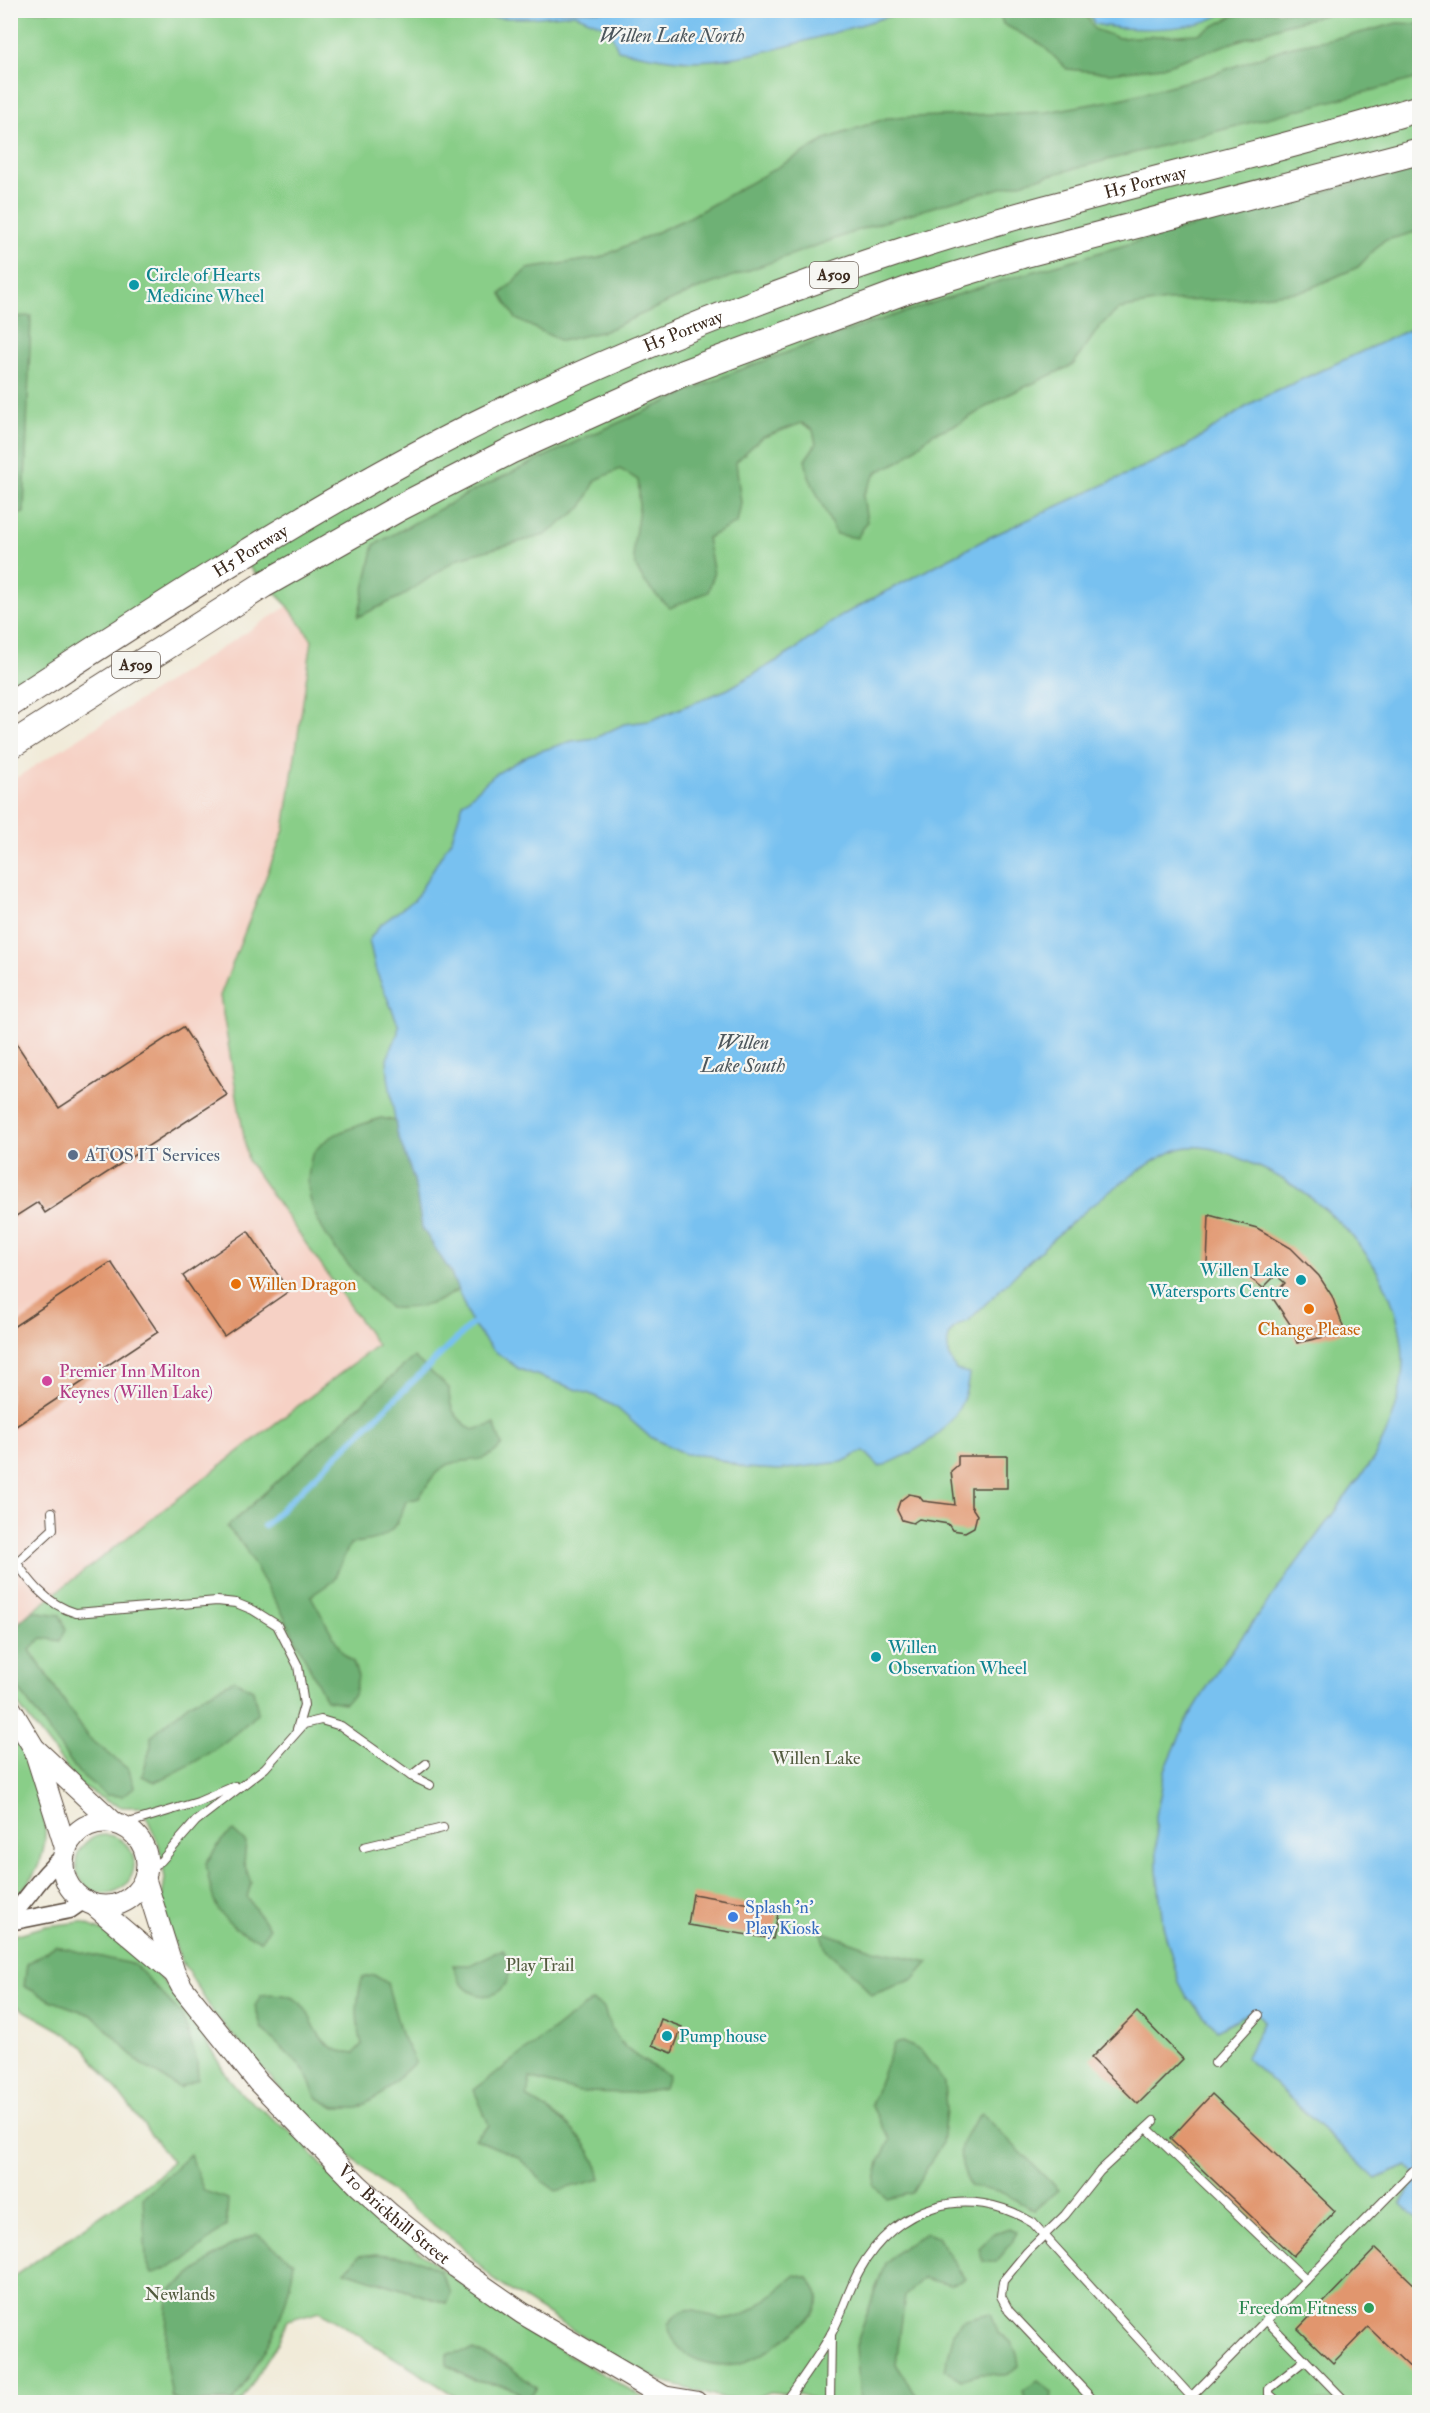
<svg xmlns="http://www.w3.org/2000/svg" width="1430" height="2413" font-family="'IM FELL Double Pica',serif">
<rect width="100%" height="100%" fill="#f6f6f2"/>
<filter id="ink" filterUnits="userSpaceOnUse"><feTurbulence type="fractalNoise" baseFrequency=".0167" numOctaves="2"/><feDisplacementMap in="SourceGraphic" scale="12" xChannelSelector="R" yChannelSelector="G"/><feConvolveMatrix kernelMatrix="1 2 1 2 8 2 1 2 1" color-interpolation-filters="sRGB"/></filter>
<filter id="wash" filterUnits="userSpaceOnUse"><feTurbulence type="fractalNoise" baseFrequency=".008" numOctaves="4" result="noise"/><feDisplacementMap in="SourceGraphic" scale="24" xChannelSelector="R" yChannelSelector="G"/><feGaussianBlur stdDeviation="1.35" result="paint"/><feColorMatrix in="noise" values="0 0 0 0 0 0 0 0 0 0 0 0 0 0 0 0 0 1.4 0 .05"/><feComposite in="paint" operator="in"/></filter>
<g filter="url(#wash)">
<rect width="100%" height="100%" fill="#f1ebd9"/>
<polygon fill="#f6d1c5" points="288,606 312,640 284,830 220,996 248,1161 377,1345 32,1611 11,1630 11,781"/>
<g fill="#89ce88" stroke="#627c53" stroke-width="1.5" fill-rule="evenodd">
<polygon points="11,11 1419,11 1419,2402 822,2402 798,2394 770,2392 753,2399 724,2399 667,2383 618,2359 495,2281 459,2244 402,2201 309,2121 214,2014 182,1962 165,1921 162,1898 165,1878 159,1845 142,1807 122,1807 108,1802 81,1786 11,1696 11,1630 32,1611 377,1345 248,1161 220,996 284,830 312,640 288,606 238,556 11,704"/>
<path d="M10 1726C37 1785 73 1849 11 1901Z"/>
<circle cx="105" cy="1864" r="29"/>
<path d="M81 1922 110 1934 140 1956 166 1984 191 2017 227 2076 243 2095 298 2138 343 2189 443 2270 525 2330 652 2402H465L320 2311 287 2320 278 2343 241 2402H11L10 2279 158 2176 172 2162 83 2046 65 2033 11 2003V1936L46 1926ZM103 1959 135 1965 141 2064 94 2016ZM345 2271 451 2293 446 2303ZM447 2365 536 2389 529 2399 507 2386 475 2381Z"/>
</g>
<g fill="#6eb174" stroke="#546e49" stroke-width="1.5">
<polygon points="999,11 1084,11 1094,29 1119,38 1198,34 1243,11 1340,11 1284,25 1162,67 1109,73 1067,69 1041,44 1003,24"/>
<polygon points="1397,23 1419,24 1419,78 959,199 867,227 695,290 605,331 561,341 516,319 501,294 527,269 599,258 690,217 829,138 887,118 1047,112 1120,99 1211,75 1288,47 1356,34"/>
<path d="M1419 167V231L1383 241 1358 267 1304 291 1228 300 1166 301 1119 309 1100 326 1073 365 1001 398 960 423 932 434 902 460 877 472 863 495 867 522 857 538 836 534 809 477 805 460 816 444 813 430 802 423 761 438 736 462 741 503 737 523 707 538 714 574 708 592 670 608C607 553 646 545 638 480L620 469 596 480 582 507 545 535 459 558 402 596 358 617 374 545 471 492 584 438 734 372 832 336 990 284 1167 233Z"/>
<polygon points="31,316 24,513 11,516 11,317"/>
<path d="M381 1118 395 1121 414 1180 422 1228 450 1271 458 1290C433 1306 419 1309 390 1308 357 1277 300 1221 309 1171 310 1166 310 1158 313 1154 328 1131 357 1127 381 1118Z"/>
<path d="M414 1357 449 1388C449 1410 455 1418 473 1430L494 1424 502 1445C482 1469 463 1454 442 1468 432 1475 426 1487 419 1498L406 1501C395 1536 384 1539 350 1544L333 1581 311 1596 342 1652 353 1662 358 1676 354 1695 344 1703 326 1700 285 1618 243 1545 227 1527C290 1471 350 1412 414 1357Z"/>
<polygon points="32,1611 60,1615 66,1629 60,1641 42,1638 30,1650 88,1737 129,1770 134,1787 123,1796 106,1795 78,1772 11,1678 11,1630"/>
<path d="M234 1680 253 1690 258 1712C229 1743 194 1765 155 1782L142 1776 151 1746V1736L190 1703Z"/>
<path d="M233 1831 246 1843 244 1863 251 1883 247 1897 269 1928 261 1941C218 1922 213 1909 206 1863L222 1840Z"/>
<polygon points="820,1931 874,1950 929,1962 914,1979 871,1995 857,1977 826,1950"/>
<polygon points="55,1946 135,1965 182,2015 197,2062 198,2079 179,2088 141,2064 94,2016 50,2000 24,1986 27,1964"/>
<path d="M503 1949C525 1989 483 2011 461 1983 457 1978 456 1970 453 1965H470Z"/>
<path d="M374 1975 387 1983 401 2034 415 2062 381 2095 358 2108H335L316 2097 304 2070 262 2029 255 2006 261 1995C320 1988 301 2031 335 2049 341 2052 348 2052 354 2053L362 2044C355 2018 356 2004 362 1978Z"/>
<path d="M592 2001 604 2008C613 2047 636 2057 668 2075L664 2088 635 2093 580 2092 530 2078 527 2097C560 2117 593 2140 601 2179L556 2191 541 2180 518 2157 475 2139 489 2125 474 2090Z"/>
<polygon points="903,2042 921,2051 944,2082 946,2110 942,2143 912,2193 887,2199 874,2185 879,2162 890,2140 871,2105 894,2044"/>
<path d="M982 2113 1058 2190 1034 2210 1003 2193 970 2186C954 2150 958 2142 982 2113Z"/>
<polygon points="190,2154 204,2191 228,2199 226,2226 185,2260 152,2274 146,2260 143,2198"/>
<polygon points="1009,2228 1017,2232 1011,2244 996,2262 983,2262 979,2248 995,2233"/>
<polygon points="927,2233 937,2237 965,2278 950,2285 923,2278 905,2296 896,2364 916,2395 929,2402 860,2402 856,2345 885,2263 908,2243"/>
<path d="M257 2234 294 2262C287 2319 263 2355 233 2402H182L172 2397 165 2356 168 2292 228 2247Z"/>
<polygon points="377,2254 414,2258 440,2271 451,2293 446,2303 345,2271 359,2256"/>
<path d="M796 2275 808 2278C813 2285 820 2293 818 2303 816 2315 803 2324 795 2331 781 2342 769 2352 752 2359 720 2373 674 2362 668 2324 694 2291 704 2326 734 2318 756 2312 778 2288 796 2275Z"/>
<path d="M991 2313 998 2333C1013 2340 1017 2349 1019 2366 1002 2382 999 2372 981 2374 974 2375 967 2378 961 2380L945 2370 954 2332 962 2320Z"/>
<polygon points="473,2350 507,2365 536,2388 529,2399 507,2386 475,2381 447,2365 447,2354"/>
<polygon points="1038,2381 1052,2392 1051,2402 1026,2402 1023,2391"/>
</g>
<g fill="#78c1f0" stroke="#5a7687" stroke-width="1.5">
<path d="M362 11H907C842 29 758 61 691 61 666 60 642 54 618 50L609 28 575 14 528 18 381 17Z"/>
<path d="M1090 11V10L1226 11C1198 33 1128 31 1094 24Z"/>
<path d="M1419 325V2221L1401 2203 1418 2177 1407 2166 1376 2179 1246 2057 1264 2021 1254 2010 1217 2030 1187 1997 1179 1982 1163 1926 1157 1870 1156 1816 1165 1770 1186 1722 1219 1668 1374 1458C1387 1432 1399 1407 1402 1377 1412 1284 1336 1201 1257 1166 1234 1155 1204 1141 1179 1149 1157 1157 1138 1171 1120 1184 1064 1224 1017 1274 968 1321 943 1328 944 1350 956 1370L969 1373C965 1425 924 1449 880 1467L864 1451 842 1462 779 1470 745 1468 708 1456 685 1454 650 1437 617 1408 595 1396 519 1369 492 1349 472 1324 450 1271 422 1228 414 1180 397 1133 388 1076 387 1059 398 1033V1024L376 971 369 940 380 925 415 899 452 838 463 803 494 775 528 755 572 741 595 738 624 724 649 721 728 689 790 653 839 617 881 594 988 538 1182 449 1255 401Z"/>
</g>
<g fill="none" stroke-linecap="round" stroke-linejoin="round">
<polyline stroke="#78c1f0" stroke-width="6" points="264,1526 472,1324"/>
</g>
<g id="blocks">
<g fill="#e1966e">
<polygon points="183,1027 227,1095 45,1213 38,1202 10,1220 10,1034 59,1108"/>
<polygon points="1209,1215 1257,1228 1291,1248 1319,1276 1332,1296 1345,1332 1297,1343 1292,1327 1272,1297 1285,1283 1276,1275 1263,1288 1246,1275 1207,1264"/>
<polygon points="248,1231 289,1291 224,1336 183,1276"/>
<polygon points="111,1262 158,1332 10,1430 10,1329"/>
<polygon points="958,1456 1007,1456 1007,1488 971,1488 971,1506 977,1515 974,1527 965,1532 952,1530 948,1524 919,1519 913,1523 902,1520 897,1510 900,1501 909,1494 919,1496 923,1501 955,1505 951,1471 958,1465"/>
<polygon points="693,1894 779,1909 773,1939 688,1925"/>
<polygon points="1137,2012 1183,2059 1138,2104 1091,2058"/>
<polygon points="661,2019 682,2027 672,2053 652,2045"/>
<polygon points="1212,2094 1335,2211 1293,2256 1170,2139"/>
<polygon points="1376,2248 1420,2290 1420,2377 1368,2327 1333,2363 1298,2329"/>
</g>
</g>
</g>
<g filter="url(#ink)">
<use href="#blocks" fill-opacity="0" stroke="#56473a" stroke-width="1.5"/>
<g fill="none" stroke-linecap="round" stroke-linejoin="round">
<defs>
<g id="service">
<path d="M10 1553C28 1580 45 1604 76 1613L217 1601 236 1603 253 1610 277 1625 298 1666 304 1705 297 1729"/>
<polyline points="17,1562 53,1529 52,1512"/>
<polyline points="411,1776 426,1764"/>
<polyline points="122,1825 198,1802 235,1786"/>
<polyline points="364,1847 443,1828"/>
<polyline points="147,1869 161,1861 196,1821 265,1768 304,1724 321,1720 341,1726 411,1776 430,1785"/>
<polyline points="1215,2063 1259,2015"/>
<polyline points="1147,2128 1306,2280"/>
<polyline points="1266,2320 1346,2402"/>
<polyline points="1191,2397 1413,2171"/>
<path d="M786 2402C801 2380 818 2358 831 2334 842 2314 848 2291 859 2271 895 2205 968 2182 1033 2223L1196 2402"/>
<polyline points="830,2402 831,2334"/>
<polyline points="1095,2402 1009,2311 1001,2296 1003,2281 1027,2252 1065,2215 1100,2171 1154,2121"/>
<polyline points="1278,2402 1269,2394 1269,2389 1305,2360"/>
<polyline points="1416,2402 1420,2399"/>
</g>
<g id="minor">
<path d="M10 1917C29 1898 42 1873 63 1857"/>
<polyline points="10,1922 70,1910 83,1901"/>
</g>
<g id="tertiary">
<polyline points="10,1708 34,1748 113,1822"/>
<polyline points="34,1748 66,1849"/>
<circle cx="105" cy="1864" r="42"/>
<path id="s1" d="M145 1879 174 1972 182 1987 258 2082 358 2185 390 2214 456 2267 522 2313 673 2402"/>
<polyline points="94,1905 173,1972"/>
<polyline points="666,2397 696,2402"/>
</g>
<g id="primary">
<path id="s2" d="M10 704C149 614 287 523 433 446 583 367 744 303 905 250 1074 195 1249 160 1420 108"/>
<polyline points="10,746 263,585 399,508 510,451 683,373 910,289 1022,255 1420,151"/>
</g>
</defs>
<use href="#service" stroke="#56473a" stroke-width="10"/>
<use href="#minor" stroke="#56473a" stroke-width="19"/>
<use href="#tertiary" stroke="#56473a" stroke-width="23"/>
<use href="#primary" stroke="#56473a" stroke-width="28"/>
<use href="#service" stroke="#fff" stroke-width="8"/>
<use href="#minor" stroke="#fff" stroke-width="16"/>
<use href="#tertiary" stroke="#fff" stroke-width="21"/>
<use href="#primary" stroke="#fff" stroke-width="26"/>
</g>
</g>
<g fill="#0f9aa8" stroke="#f6f6f2" stroke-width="2">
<circle cx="134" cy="285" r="6"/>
<circle cx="1301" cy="1280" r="6"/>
<circle cx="876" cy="1657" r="6"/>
<circle cx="667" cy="2036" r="6"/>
</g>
<circle fill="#5c6f8a" stroke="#f6f6f2" stroke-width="2" cx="73" cy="1155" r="6"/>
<g fill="#e8710a" stroke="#f6f6f2" stroke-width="2">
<circle cx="236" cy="1284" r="6"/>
<circle cx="1309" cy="1309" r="6"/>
</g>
<circle fill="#d1479c" stroke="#f6f6f2" stroke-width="2" cx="47" cy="1381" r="6"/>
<circle fill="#3f7fe0" stroke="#f6f6f2" stroke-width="2" cx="733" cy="1917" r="6"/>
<circle fill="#2e9e5b" stroke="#f6f6f2" stroke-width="2" cx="1369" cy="2308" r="6"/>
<g text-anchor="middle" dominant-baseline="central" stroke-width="4.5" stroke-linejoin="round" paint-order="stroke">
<g fill="#f6f6f2" stroke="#73675e" stroke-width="1.5">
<rect x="810" y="262" width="48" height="26" rx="4.5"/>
<rect x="112" y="652" width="48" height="26" rx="4.5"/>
</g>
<g font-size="16" font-weight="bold" fill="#3b2a1e">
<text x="834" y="275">A509</text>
<text x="136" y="665">A509</text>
</g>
<g font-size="18" fill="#3b2a1e" stroke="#f6f6f2">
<text stroke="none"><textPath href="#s2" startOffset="1257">H5 Portway</textPath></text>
<text stroke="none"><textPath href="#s2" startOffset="771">H5 Portway</textPath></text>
<text stroke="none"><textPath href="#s2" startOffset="285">H5 Portway</textPath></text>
<text stroke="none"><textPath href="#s1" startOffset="426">V10 Brickhill Street</textPath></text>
</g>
<g font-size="18" fill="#0d838f" stroke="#f6f6f2" text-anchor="start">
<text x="146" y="275">Circle of Hearts<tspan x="146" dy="21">Medicine Wheel</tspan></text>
<text x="1289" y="1270" text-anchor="end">Willen Lake<tspan x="1289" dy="21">Watersports Centre</tspan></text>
<text x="888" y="1647">Willen<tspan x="888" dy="21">Observation Wheel</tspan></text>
<text x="679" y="2036">Pump house</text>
</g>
<g font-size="18" fill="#4e5e75" stroke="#f6f6f2" text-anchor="start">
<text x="85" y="1155">ATOS IT Services</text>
</g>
<g font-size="18" fill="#c56008" stroke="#f6f6f2" text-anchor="start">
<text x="248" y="1284">Willen Dragon</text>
<text x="1309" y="1329" text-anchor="middle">Change Please</text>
</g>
<g font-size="18" fill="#b23c85" stroke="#f6f6f2" text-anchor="start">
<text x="59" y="1371">Premier Inn Milton<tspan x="59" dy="21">Keynes (Willen Lake)</tspan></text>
</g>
<g font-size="18" fill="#525b3e" stroke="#f6f6f2">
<text x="816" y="1758">Willen Lake</text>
<text x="540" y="1965">Play Trail</text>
<text x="180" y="2294">Newlands</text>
</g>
<g font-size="18" fill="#366cbe" stroke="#f6f6f2" text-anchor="start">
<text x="745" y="1907">Splash 'n'<tspan x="745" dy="21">Play Kiosk</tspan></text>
</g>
<g font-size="18" fill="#27864d" stroke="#f6f6f2" text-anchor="end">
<text x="1357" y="2308">Freedom Fitness</text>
</g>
<g font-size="20" font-style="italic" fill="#4d575d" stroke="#f6f6f2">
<text x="672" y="35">Willen Lake North</text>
<text x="743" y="1042">Willen<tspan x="743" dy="23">Lake South</tspan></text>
</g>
</g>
<rect width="1430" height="2413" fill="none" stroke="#f6f6f2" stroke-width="36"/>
</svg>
